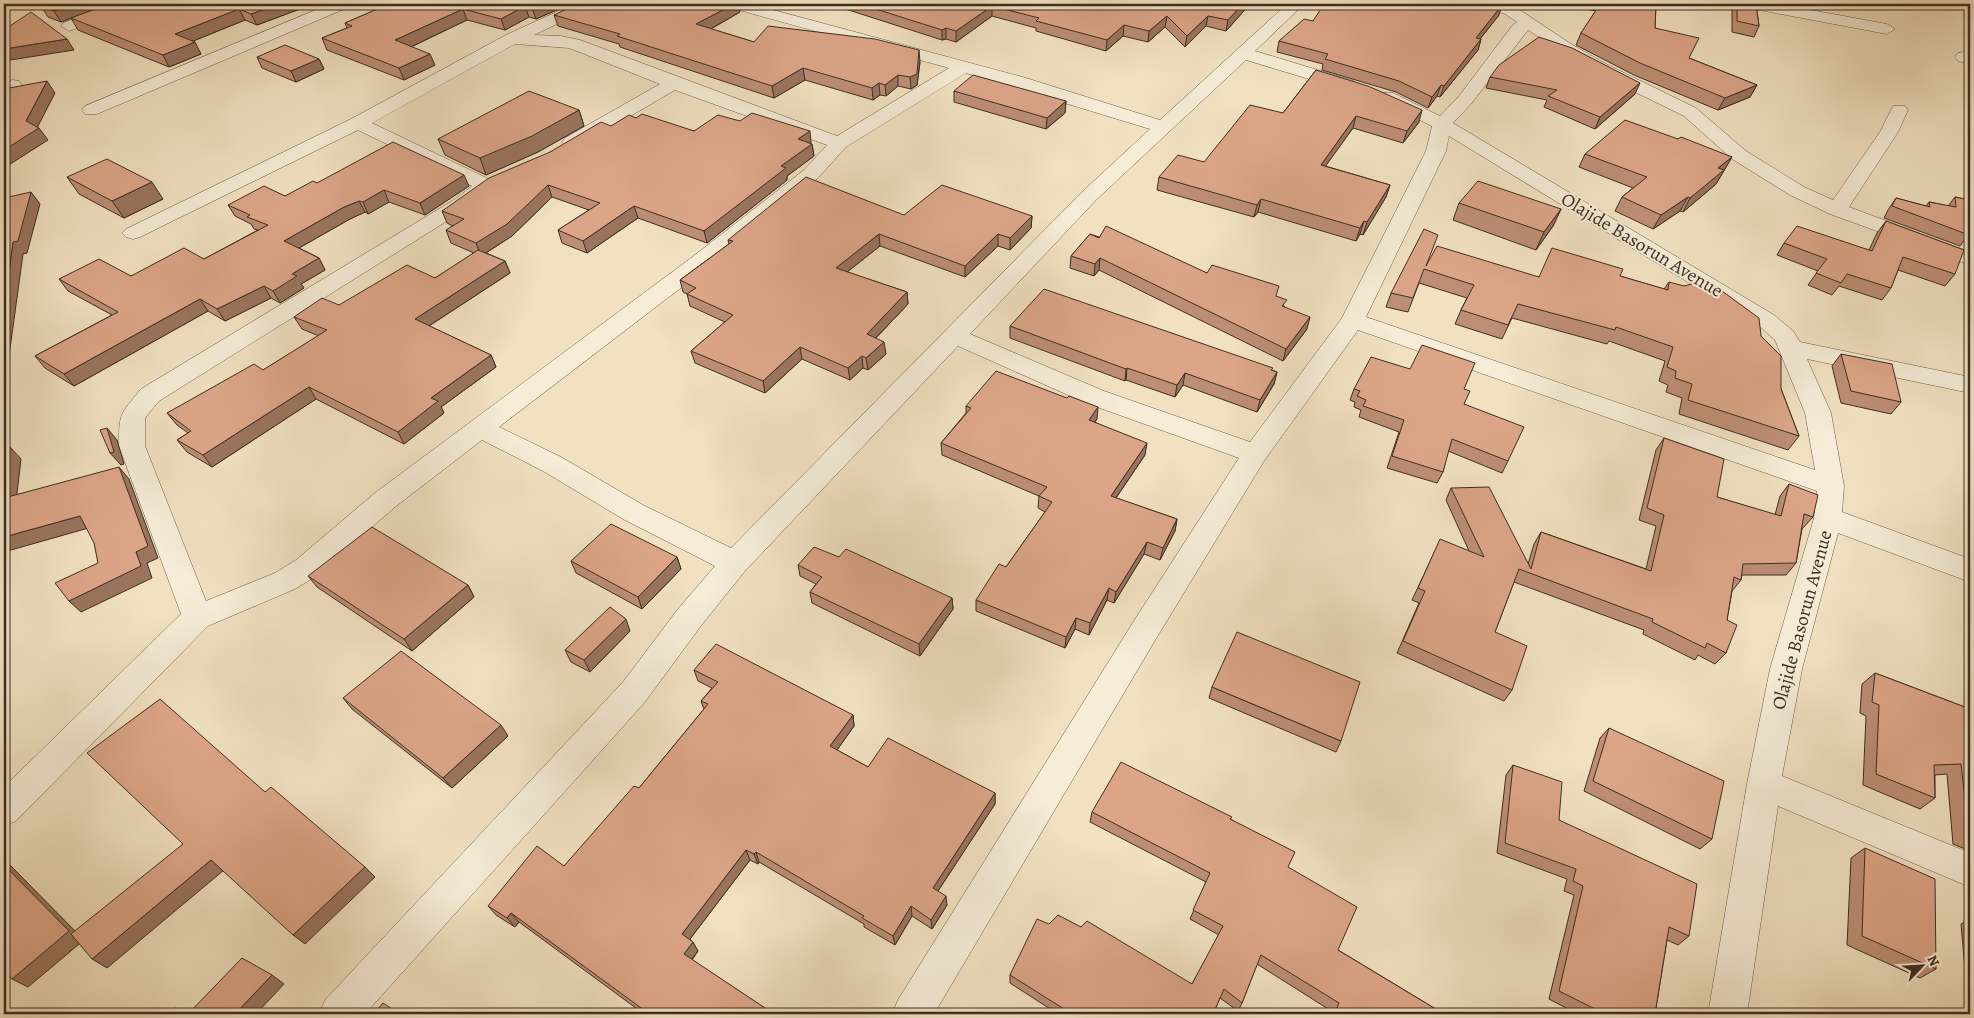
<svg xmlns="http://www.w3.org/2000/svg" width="1974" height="1018" font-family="Alegreya,serif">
<rect width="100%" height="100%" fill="#f1e1c1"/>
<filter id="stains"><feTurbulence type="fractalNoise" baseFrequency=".004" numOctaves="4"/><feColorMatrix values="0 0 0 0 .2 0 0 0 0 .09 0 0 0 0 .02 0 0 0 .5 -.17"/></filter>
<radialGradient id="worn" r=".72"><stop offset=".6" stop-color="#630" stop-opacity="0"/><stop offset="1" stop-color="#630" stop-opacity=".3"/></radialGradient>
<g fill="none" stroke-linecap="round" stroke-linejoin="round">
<defs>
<g id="minor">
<polygon points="112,4 134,4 132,7 75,29 69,31 61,26 63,23"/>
<polygon points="330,4 351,4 349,7 97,114 85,114 82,110 85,106"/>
<path d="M574 4H594L592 7 534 35 561 36 580 40 837 136 949 68 728 7 726 4H751L1026 78 1160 120 1287 4H1304L1255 51 1354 81 1357 85 1354 89H1342L1246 60 1096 200 970 334 1104 391 1250 442 1342 318 1426 151 1432 126 1381 101 1378 97 1381 93H1393L1440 116 1459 96 1512 26 1517 22 1505 14 1484 7 1482 4H1505L1517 8 1571 44 1606 64 1696 108 1746 151 1804 187 1833 200 1880 132 1893 106H1905L1908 110 1898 132 1849 207 1970 252V265L1830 214 1790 195 1732 159 1684 116 1594 72 1528 30 1471 104 1453 123 1774 315 1793 331 1800 342 1970 377V393L1807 359 1831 413 1844 486 1842 512 1970 559V582L1838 533 1802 669 1782 776 1970 853V887L1778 806 1747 1014H1708L1747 784 1770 669 1814 518 1817 491 1358 330 1264 461 1154 642 934 1014H892L898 1000 1132 624 1239 458 1086 403 958 346 745 571 700 627 645 702 365 1014H319L325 1000 623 682 678 609 715 566 623 519 543 471 482 440 395 507 316 576 295 589 208 626 16 821 4 826V787L181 614 119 446C119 412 120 415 141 389L457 198 472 186 358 130 140 237 133 239 126 237 122 233 126 229 351 119 506 35ZM515 44 569 48 660 84 565 138 562 142 565 146H579L675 90 827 145 804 170 691 258 375 493 296 560 275 573 206 601 145 446V418L159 401 471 206 496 185 493 181 372 123ZM966 73 1150 129 1082 192 731 548 643 505 561 457 499 427 707 268 818 178 846 147ZM1449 136 1758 325 1775 340 1805 413 1815 470 1366 317 1446 151Z"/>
<polygon points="1746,4 1778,4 1887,24 1895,29 1887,34 1754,9"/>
<polygon points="1964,52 1970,53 1970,64 1958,61 1955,57 1958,53"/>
<polygon points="13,80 19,81 22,85 19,89 4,92 4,82"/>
</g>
</defs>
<use href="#minor" stroke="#6b5b4a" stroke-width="1"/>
<use href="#minor" fill="#f6ecd7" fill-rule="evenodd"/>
</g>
<g fill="#bd8e75" stroke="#3e2e23">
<polygon points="109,4 300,9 257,25 245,20 193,41 201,54 169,67 78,30 71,18 61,22 48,17 41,6 88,12"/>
<polygon points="570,4 536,19 529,17 505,30 467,20 411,47 435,65 404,80 327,50 322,38 347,28 345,23 378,9 377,5"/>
<polygon points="830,4 1250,4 1226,31 1206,26 1185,47 1165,27 1148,42 1123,36 1106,51 1036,31 1036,28 992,16 956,42 946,39 942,40"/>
<polygon points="1564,4 1656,4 1655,28 1689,58 1757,85 1750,97 1718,110 1634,75 1576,45 1581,33 1596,11 1564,5"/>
<polygon points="1732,4 1756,4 1759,26 1754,37 1732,32"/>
<polygon points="1941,4 1970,4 1970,7 1957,6"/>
<polygon points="644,7 740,12 711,29 754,42 920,62 917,85 911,89 898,86 886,96 880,95 873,100 805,80 774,98 620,47 619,44 558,26 554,15"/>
<polygon points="1499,15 1480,39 1481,39 1478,50 1440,97 1437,96 1428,108 1396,92 1322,70 1323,64 1277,52 1279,41 1313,21"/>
<polygon points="257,57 319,59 324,69 296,82 262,68"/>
<polygon points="1316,70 1419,122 1403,143 1353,128 1325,166 1390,185 1386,197 1363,235 1360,234 1356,241 1258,212 1254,217 1157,190 1159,177 1204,162 1283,113"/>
<polygon points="1490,77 1635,94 1595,129 1544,107 1547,100 1486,88"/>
<polygon points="954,91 1066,101 1065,113 1046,129 954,102"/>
<polygon points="579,110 584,126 538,152 486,175 445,155 438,139"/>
<polygon points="636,118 694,131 811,143 810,143 812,144 814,156 787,176 787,180 707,243 638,218 587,253 562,243 558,230 589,210 552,197 512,236 486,253 505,261 510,273 429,326 491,355 496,367 441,407 444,413 404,444 316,399 212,467 187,452 177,440 188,433 177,425 167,413 263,370 319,336 302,329 294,317 339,305 435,278 474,253 451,243 446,230 453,226 447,223 442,211 611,126"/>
<polygon points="1678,139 1732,157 1716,184 1683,212 1680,211 1653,229 1615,211 1622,197 1633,188 1579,167 1585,154"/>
<polygon points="67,177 163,199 124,218 79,194"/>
<polygon points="317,183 469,186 425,215 389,202 368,214 365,212 350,219 299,248 319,258 325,270 301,284 304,288 280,303 271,298 225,321 208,311 74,386 45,368 35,356 112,315 68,291 59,279 131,276 204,259 258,230 254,229 251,224 235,216 228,205 285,196"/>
<polygon points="1968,192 1970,192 1970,239 1966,238 1960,246 1884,218 1888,210 1896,198 1926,206 1929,202 1948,206 1955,197 1963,199"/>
<polygon points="1459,203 1561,209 1553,226 1536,250 1453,220"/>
<polygon points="904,215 1032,216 1031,228 1010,250 998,246 965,277 880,246 847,272 907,292 908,304 876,338 886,354 868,370 863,368 850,380 802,359 765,393 695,363 691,351 725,322 690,306 687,294 683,292 680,280 729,244 728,240"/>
<polygon points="1886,221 1955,274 1945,286 1898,270 1891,288 1882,300 1839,286 1832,295 1808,285 1818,271 1777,255 1784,243 1869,250 1877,233"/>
<polygon points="1090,234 1276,296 1285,307 1307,329 1283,361 1099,270 1094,276 1070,268 1071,256"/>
<polygon points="1427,264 1538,277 1620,276 1664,289 1669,282 1761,336 1799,436 1788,450 1679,414 1682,398 1666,392 1668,385 1659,381 1665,361 1609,341 1607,344 1512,318 1502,339 1455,324 1461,310 1467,298 1419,283 1408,312 1386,307 1391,293"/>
<polygon points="1010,326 1272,370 1277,372 1274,384 1257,412 1183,385 1175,397 1126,380 1125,381 1010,338"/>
<polygon points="1841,354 1901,402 1891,414 1841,403 1832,366"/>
<polygon points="1354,389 1464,389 1464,404 1508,461 1502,473 1448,451 1443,472 1437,483 1387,468 1399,432 1359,417 1361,410 1354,407 1355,402 1350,400"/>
<polygon points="966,406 1097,419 1095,422 1145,455 1116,498 1177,519 1175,531 1160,560 1144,554 1114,603 1107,600 1089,635 1075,629 1065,648 976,611 976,600 1006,567 1045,512 1038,508 1039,496 942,455 941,443 966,413"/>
<polygon points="1664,438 1717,497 1775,515 1780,496 1789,484 1813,517 1802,529 1796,563 1786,575 1742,575 1741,580 1732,591 1727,620 1726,653 1715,664 1698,655 1695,660 1643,634 1644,630 1514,582 1495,632 1512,690 1504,701 1397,653 1419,603 1412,600 1435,551 1469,551 1446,500 1451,488 1528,564 1534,544 1541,532 1646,569 1656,526 1639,520 1656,450"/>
<polygon points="677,557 681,569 642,609 576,573 571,561"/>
<polygon points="839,557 952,598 953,609 920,656 812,603 810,592 816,584 800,576 798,565"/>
<polygon points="308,576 468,585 474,597 412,651 317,587"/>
<polygon points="630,631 590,672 571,662 565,650"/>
<polygon points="694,670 853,715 854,726 837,750 868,767 995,793 995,804 938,891 947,905 932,929 912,916 895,945 864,927 864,924 759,862 758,864 750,860 690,939 698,951 692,960 774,1014 644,1014 519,922 515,927 496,915 488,906 564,866 639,788 704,709 701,701 712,688 698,681"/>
<polygon points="1875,673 1970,709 1970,851 1953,844 1947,774 1935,775 1935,798 1920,809 1863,785 1866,716 1860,713 1862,684"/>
<polygon points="1212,687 1341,741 1336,752 1209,698"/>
<polygon points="343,698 508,736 452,788 352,709"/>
<polygon points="1609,728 1712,839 1700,849 1584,791 1600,738"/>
<polygon points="1513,765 1559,820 1689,936 1678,945 1667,940 1655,1014 1578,1014 1549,999 1574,895 1564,891 1567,879 1497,853 1506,775"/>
<polygon points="1092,812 1231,819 1288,867 1338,950 1444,1014 1331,1014 1333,1012 1257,964 1242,1003 1238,1011 1220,998 1213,1014 1058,1014 1010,983 1010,975 1049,924 1081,927 1192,984 1219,935 1190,919 1206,882 1090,822"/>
<polygon points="1865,848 1936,969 1920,978 1847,945 1851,858"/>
<polygon points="1970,919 1970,1014 1969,1014 1961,924"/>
</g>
<g fill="#9a745f" stroke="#3e2e23">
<polygon points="4,4 10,4 4,24"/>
<polygon points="72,4 108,4 61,22 54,11"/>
<polygon points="278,4 298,4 300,9 257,25 251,14"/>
<polygon points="542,4 570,4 536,19 532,8"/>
<polygon points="734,4 739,4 740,12 698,36 696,24"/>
<polygon points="1243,4 1250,4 1226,31 1228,20"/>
<polygon points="1502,5 1499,15 1472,49 1476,38"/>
<polygon points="525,6 529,17 505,30 501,19"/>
<polygon points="992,6 992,16 956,42 956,31"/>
<polygon points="239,9 245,20 181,46 175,34"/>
<polygon points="463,9 467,20 400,52 395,40"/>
<polygon points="1167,16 1165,27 1148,42 1149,31"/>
<polygon points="1208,16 1206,26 1185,47 1187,36"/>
<polygon points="1124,25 1123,36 1106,51 1107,40"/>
<polygon points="946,28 946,39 942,40 942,30"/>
<polygon points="67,39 74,50 4,61 4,49"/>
<polygon points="1481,39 1478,50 1440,97 1444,86"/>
<polygon points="195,42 201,54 169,67 163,55"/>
<polygon points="919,50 920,62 917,85 911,89 910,77"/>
<polygon points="430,54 435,65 404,80 399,68"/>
<polygon points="319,59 324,69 296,82 291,71"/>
<polygon points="803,68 805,80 774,98 772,86"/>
<polygon points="898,75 898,86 886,96 885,85"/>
<polygon points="47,81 55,93 36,130 39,128 48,140 4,168 4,150 26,121"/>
<polygon points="879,83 880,95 873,100 872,88"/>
<polygon points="1640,83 1635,94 1595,129 1600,117"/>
<polygon points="1441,85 1437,96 1428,108 1432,97"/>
<polygon points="1757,85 1750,97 1718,110 1725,98"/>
<polygon points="1066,101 1065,113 1046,129 1047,118"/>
<polygon points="579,110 584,126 538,152 486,175 480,158"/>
<polygon points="1422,110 1419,122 1403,143 1407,131"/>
<polygon points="1356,116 1353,128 1317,178 1321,165"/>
<polygon points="810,131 811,143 800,151 798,139"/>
<polygon points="812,144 814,156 787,176 787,180 707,243 704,231 781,166"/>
<polygon points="1732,157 1716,184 1683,212 1690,198 1718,168"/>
<polygon points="464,175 469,186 425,215 420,203"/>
<polygon points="152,182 163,199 124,218 112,201"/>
<polygon points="548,185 552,197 512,236 481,256 476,243"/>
<polygon points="1390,185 1386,197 1363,235 1367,222"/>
<polygon points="384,190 389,202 368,214 363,202"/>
<polygon points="31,192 40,204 27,253 23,254 8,363 4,364 4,308 13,242"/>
<polygon points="1688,197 1680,211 1653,229 1661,215"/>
<polygon points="1261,199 1258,212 1254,217 1257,205"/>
<polygon points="359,201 365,212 350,219 290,253 284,241 344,207"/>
<polygon points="634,206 638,218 587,253 583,241"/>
<polygon points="1561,209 1553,226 1536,250 1544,232"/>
<polygon points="1032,216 1031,228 1010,250 1010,238"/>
<polygon points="1364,221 1360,234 1356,241 1360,228"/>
<polygon points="879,234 880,246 837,280 836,268"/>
<polygon points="998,234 998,246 965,277 965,266"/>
<polygon points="319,258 325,270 301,284 304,288 280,303 273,291 292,274"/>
<polygon points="1100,258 1099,270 1094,276 1095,264"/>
<polygon points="505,261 510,273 421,331 415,319"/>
<polygon points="264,286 271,298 225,321 217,309"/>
<polygon points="907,292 908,304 868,346 867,334"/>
<polygon points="200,299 208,311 74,386 64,374"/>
<polygon points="1310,317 1307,329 1283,361 1286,349"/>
<polygon points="884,342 886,354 868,370 866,358"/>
<polygon points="800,347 802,359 765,393 763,381"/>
<polygon points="491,355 496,367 441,407 444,413 404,444 398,432 431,398"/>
<polygon points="862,356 863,368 850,380 848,368"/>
<polygon points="1127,368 1126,380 1125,381 1126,369"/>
<polygon points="1277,372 1274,384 1257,412 1260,400"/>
<polygon points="1185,373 1183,385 1175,397 1177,385"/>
<polygon points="309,387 316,399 212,467 203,455"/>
<polygon points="1098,407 1097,419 1087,432 1089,420"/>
<polygon points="107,428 117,440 124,464 121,465 110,453"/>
<polygon points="1147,443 1145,455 1109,508 1111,496"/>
<polygon points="10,447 21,459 15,510 4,498"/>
<polygon points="119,467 129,479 158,558 147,563 152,578 81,612 69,601 136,552"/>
<polygon points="80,516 92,527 4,552 4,537"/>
<polygon points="1177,519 1175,531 1160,560 1163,548"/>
<polygon points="1147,542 1144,554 1114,603 1116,592"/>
<polygon points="677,557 681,569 642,609 638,597"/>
<polygon points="468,585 474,597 412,651 404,639"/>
<polygon points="1109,588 1107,600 1089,635 1090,623"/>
<polygon points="952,598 953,609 920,656 919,644"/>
<polygon points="1076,618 1075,629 1065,648 1066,637"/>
<polygon points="626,619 630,631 590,672 584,660"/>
<polygon points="853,715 854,726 832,757 830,746"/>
<polygon points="501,725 508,736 452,788 443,778"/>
<polygon points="995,793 995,804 934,897 933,888"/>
<polygon points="746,850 750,860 687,943 682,934"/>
<polygon points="756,852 759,862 758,864 754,854"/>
<polygon points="211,860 224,870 107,968 92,959"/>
<polygon points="4,862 11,866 84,940 28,987 12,979"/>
<polygon points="365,867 375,877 305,944 293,935"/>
<polygon points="946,896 947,905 932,929 931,920"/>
<polygon points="911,906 912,916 895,945 893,936"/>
<polygon points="511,913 519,922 515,927 507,918"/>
<polygon points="693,942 698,951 689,963 684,954"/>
<polygon points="272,975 284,984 256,1014 235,1014"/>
</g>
<g fill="#dca588" stroke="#3e2e23">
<polygon points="43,4 72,4 54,11 41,6"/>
<polygon points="109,4 278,4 251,14 239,9 175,34 195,42 163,55 71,18"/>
<polygon points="379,4 542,4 532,8 525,6 501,19 463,9 395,40 430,54 399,68 322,38 352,26 345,23 382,7 377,5"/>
<polygon points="577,4 632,4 644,7 650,4 734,4 696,24 754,42 768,26 875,39 919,50 917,74 910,77 898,75 885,85 879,83 872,88 803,68 772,86 617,36 620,34 554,15"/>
<polygon points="860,4 1243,4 1228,20 1208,16 1187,36 1167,16 1149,31 1124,25 1107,40 1036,21 1039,18 992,6 956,31 946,28 942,30"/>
<polygon points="1324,4 1498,4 1502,5 1476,38 1481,39 1444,86 1441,85 1432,97 1399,81 1325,59 1328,54 1279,41 1304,19 1313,21"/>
<polygon points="1600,4 1656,4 1655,28 1699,38 1689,58 1757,85 1725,98 1640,63 1581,33"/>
<polygon points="1737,4 1756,4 1759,26 1737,21"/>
<polygon points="31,12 67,39 4,49 4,30"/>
<polygon points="1539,37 1572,48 1640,83 1600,117 1548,96 1557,90 1490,77 1499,65"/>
<polygon points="285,45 319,59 291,71 257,57"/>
<polygon points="1316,70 1368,86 1422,110 1407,131 1356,116 1321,165 1390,185 1367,222 1364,221 1360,228 1261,199 1257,205 1159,177 1178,155 1204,162 1250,105 1283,113"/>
<polygon points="973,75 1066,101 1047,118 954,91"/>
<polygon points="47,81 26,121 39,128 4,150 4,89"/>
<polygon points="529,91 579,110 532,136 480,158 438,139"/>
<polygon points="752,113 810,131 798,139 812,144 781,166 786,168 704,231 634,206 583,241 558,230 600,203 548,185 507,224 476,243 446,230 464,219 442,211 489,178 550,152 601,122 611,126 629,115 636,118 642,114 694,131 718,115 740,121"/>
<polygon points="1625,120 1678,139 1681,137 1732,157 1718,168 1724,170 1690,198 1688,197 1661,215 1622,197 1647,177 1585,154"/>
<polygon points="393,142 464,175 420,203 384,190 363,202 359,201 344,207 284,241 319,258 292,274 297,276 273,291 264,286 217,309 200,299 64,374 35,356 118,312 59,279 99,259 131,276 184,248 204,259 268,225 247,217 250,215 228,205 264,186 285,196 313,181 317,183"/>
<polygon points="107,159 152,182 112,201 67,177"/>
<polygon points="806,177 904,215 942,185 1032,216 1010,238 998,234 965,266 879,234 836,268 907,292 867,334 884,342 866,358 862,356 848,368 800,347 763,381 691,351 733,315 687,294 696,288 680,280 733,241 728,240"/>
<polygon points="1478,181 1561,209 1544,232 1459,203"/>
<polygon points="31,192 18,241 13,242 4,308 4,198"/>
<polygon points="1968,192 1970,193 1970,232 1969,235 1892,206 1896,198 1930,207 1929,202 1956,207 1955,197 1969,200"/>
<polygon points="1886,221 1964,250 1955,274 1903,257 1891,288 1847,274 1841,283 1816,273 1827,259 1784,243 1797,226 1872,251"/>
<polygon points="1106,226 1207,273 1212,265 1279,286 1276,296 1287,300 1282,306 1310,317 1286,349 1100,258 1095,264 1071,256 1090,234 1099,238"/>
<polygon points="1424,229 1438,235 1426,266 1437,246 1539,277 1552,248 1623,269 1620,276 1668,290 1669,282 1684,286 1707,280 1759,318 1761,336 1781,356 1781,389 1799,436 1688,400 1692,384 1675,378 1676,371 1667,367 1673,347 1616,327 1615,330 1518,304 1508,325 1461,310 1474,285 1424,269 1413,298 1391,293"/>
<polygon points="478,250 505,261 415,319 491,355 431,398 438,401 398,432 309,387 203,455 177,440 191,431 167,413 254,364 263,370 327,330 294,317 322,298 339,305 407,265 435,278"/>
<polygon points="1044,289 1273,368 1271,370 1277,372 1260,400 1185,373 1177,385 1127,368 1126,369 1010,326"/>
<polygon points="1422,345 1475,363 1464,389 1470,391 1464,404 1524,427 1508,461 1452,439 1443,472 1392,456 1404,420 1363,406 1366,400 1357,396 1360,391 1354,389 1371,357 1410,369"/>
<polygon points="1841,354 1892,364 1901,402 1851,391"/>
<polygon points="996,371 1067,398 1069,396 1098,407 1089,420 1147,443 1111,496 1177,519 1163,548 1147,542 1116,592 1109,588 1090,623 1076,618 1066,637 976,600 999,564 1006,567 1052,502 1039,496 1047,487 941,443 971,408 966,406"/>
<polygon points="107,428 114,452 110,453 100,430"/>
<polygon points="1664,438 1724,459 1717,497 1781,516 1789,484 1818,495 1813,517 1804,514 1796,563 1743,564 1741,580 1734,577 1727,620 1737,625 1726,653 1707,643 1705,648 1652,622 1653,619 1519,569 1495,632 1527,646 1512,690 1403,641 1425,591 1418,588 1440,539 1484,557 1451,488 1489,487 1531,569 1541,532 1651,571 1664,515 1647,508"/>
<polygon points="10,447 4,496 4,448"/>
<polygon points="119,467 148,546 136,552 141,566 69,601 55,583 98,563 94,543 80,516 4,537 4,498"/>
<polygon points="611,524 677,557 638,597 571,561"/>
<polygon points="372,527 468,585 404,639 308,576"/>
<polygon points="814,547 839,557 846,549 952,598 919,644 810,592 822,577 798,565"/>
<polygon points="610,607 626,619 584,660 565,650"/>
<polygon points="1237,632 1360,682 1341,741 1212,687"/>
<polygon points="716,644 853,715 830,746 868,767 888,738 995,793 933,888 946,896 931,920 911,906 893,936 862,918 864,916 756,852 754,854 746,850 682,934 693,942 684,954 774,1014 647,1014 648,1013 511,913 507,918 488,906 537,846 564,866 634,786 639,788 708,704 701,701 718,682 694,670"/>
<polygon points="401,651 501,725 443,778 343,698"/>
<polygon points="1875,673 1970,709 1970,835 1969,834 1961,764 1934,765 1935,798 1876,774 1879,705 1872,702"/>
<polygon points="160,699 265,792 271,787 365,867 293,935 211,860 92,959 71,934 183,844 87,753"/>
<polygon points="1609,728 1724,781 1712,839 1593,781"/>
<polygon points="1121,762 1232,817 1230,819 1295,852 1288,867 1357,907 1338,950 1444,1014 1334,1014 1339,1003 1261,955 1242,1003 1224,989 1213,1014 1072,1014 1010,975 1037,919 1049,924 1058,915 1081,927 1087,921 1192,984 1223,926 1193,910 1210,873 1092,812"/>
<polygon points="1513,765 1562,782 1559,820 1697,884 1689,936 1669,927 1655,1014 1605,1014 1559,991 1583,886 1573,881 1576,869 1505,843"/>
<polygon points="1865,848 1935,879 1936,969 1862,936"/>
<polygon points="4,865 69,931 12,979 4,969"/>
<polygon points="242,958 272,975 235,1014 168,1014 175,1008 190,1012"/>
<polygon points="383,1003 400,1014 374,1014"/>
</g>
<g text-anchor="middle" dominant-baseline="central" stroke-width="4" stroke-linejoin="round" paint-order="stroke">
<g font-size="19" fill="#3e2e23" stroke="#f6ecd7">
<text transform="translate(1642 245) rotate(31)">Olajide Basorun Avenue</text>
<text transform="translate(1802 620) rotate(-75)">Olajide Basorun Avenue</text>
</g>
</g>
<rect width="1974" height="1018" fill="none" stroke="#f1e1c1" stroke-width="20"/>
<rect x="5" y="5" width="1964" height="1008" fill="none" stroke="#3e2e23" stroke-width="2.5"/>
<rect x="10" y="10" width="1954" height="998" fill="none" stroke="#3e2e23"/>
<g transform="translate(1922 966) rotate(65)" stroke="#f6ecd7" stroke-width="4" paint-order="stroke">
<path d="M0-4L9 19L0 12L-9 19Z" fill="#3e2e23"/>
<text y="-8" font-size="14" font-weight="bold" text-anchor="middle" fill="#3e2e23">N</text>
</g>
<rect width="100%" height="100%" filter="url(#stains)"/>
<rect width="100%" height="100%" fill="url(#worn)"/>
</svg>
